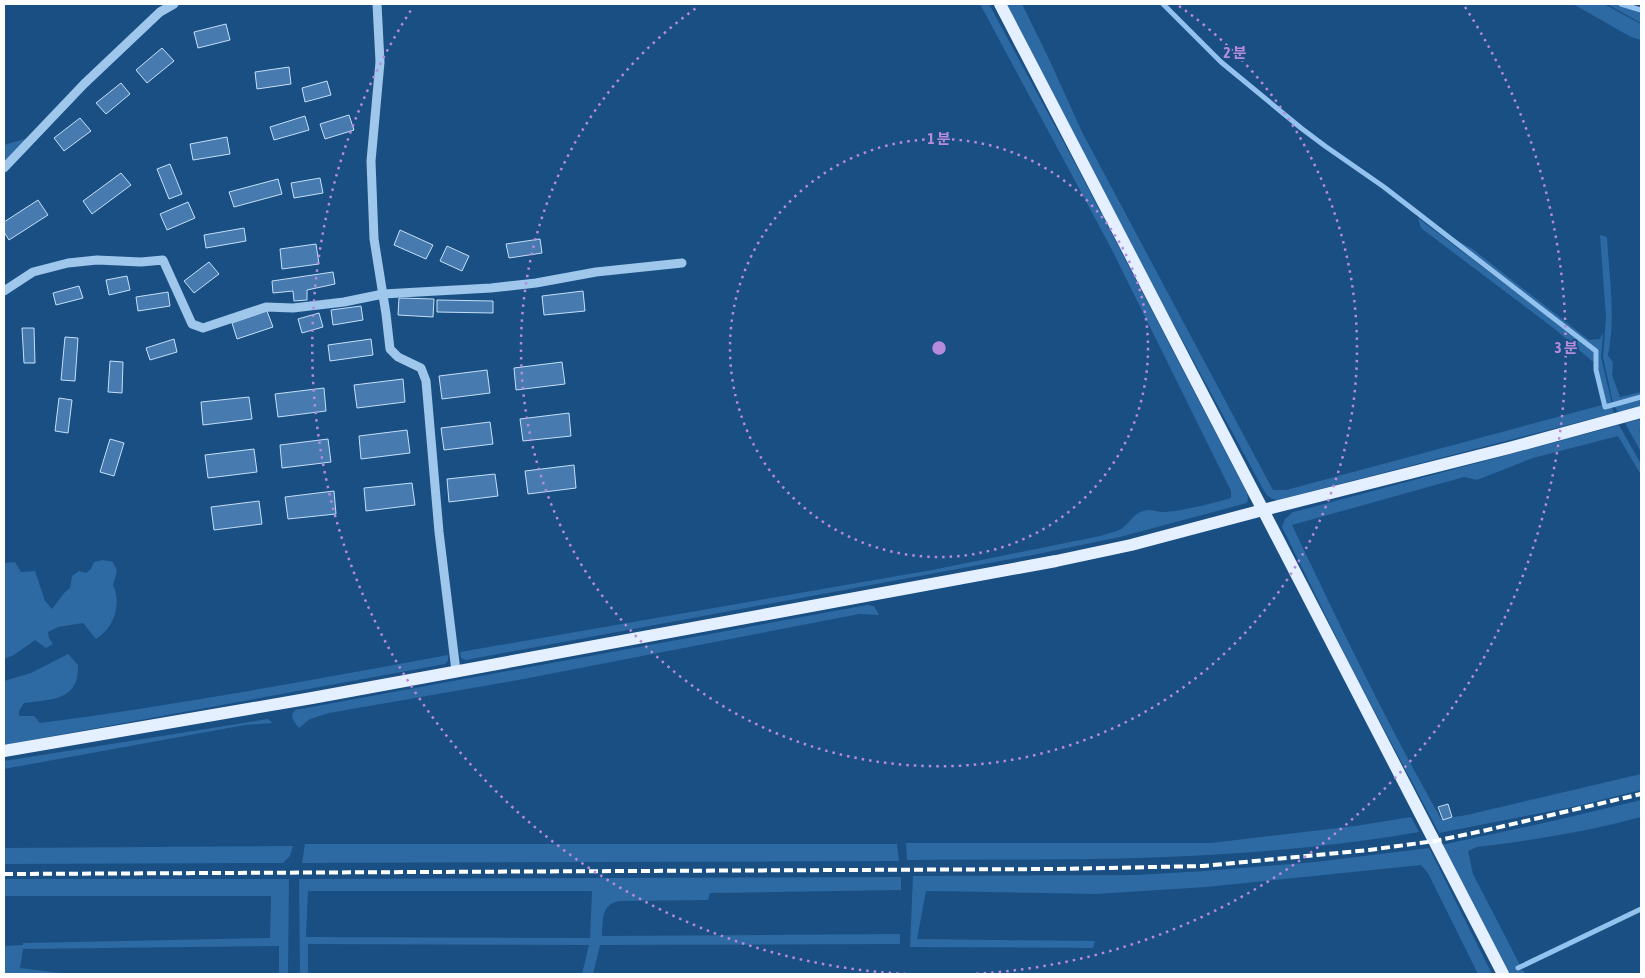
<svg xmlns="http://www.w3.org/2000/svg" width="1645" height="978" font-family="'Asap Condensed','Noto Sans KR',sans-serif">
<rect width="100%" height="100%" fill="#1a4f83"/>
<g fill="#2d69a2" fill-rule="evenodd">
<path d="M980 4H989L1075 163 1247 493 1248 499 1247 503 1120 537 1033 555 466 660 461 658 460 652 932 570 1100 536C1108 533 1119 532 1125 526 1132 519 1134 514 1143 511 1152 508 1157 513 1165 512 1188 510 1209 504 1231 498V491L1111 248Z"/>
<path d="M1004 4H1022L1049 59 1082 132 1273 490H1286L1602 405 1603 409 1612 407 1614 413 1278 500C1270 499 1267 496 1263 489L1141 264Z"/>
<polygon points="1573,4 1604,4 1641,24 1641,40 1631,37"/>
<polygon points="1607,4 1616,4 1641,12 1641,23"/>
<polygon points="28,138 4,162 4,145"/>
<polygon points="1418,218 1595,352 1593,362 1556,330 1421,228"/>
<polygon points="1447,235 1471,248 1589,340 1600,339 1603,333 1601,357 1612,404 1606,406 1598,369 1597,350"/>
<path d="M1600 235 1607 237C1609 275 1616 317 1608 355L1613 363 1612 375 1620 397 1641 392V396L1613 403 1603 357 1606 318Z"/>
<polygon points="1641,399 1641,407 1618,412 1614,406"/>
<polygon points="1641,419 1641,429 1639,430 1641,434 1641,452 1625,423"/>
<path d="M1619 425 1641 464V475L1618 436 1533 458 1477 480 1464 477 1292 525C1339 624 1387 723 1441 819L1467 815 1641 774V790L1577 806 1439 833 1349 663 1282 527 1285 519 1293 512 1309 508Z"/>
<path d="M103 560 113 562 117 571 113 585C122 604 114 628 96 639L83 623 58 627 48 632 49 638 53 644 46 648 35 640 14 655 4 659V563L15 562 21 572 35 571 45 601 52 609 65 592 70 588 72 576 79 571 86 573 91 569 94 562Z"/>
<polygon points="867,605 874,606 879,615 859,614 513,681 329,713 310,719 299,728 293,720 292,715 295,710"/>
<path d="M68 654 78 665C79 701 52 699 24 703L19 711V716H34L40 723C177 705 312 680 448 655V661L445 664 4 745V681L31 673Z"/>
<polygon points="268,719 273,723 245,725 4,769 4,761"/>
<path d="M1641 800V817C1585 832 1534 840 1477 847L1468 851 1473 874 1520 965 1516 967V971L1523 970 1525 974H1508L1441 845 1548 822Z"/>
<path d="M1411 817 1419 832C1355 843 1289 850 1224 854 1119 861 1012 859 907 860L906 843H1211L1355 826Z"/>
<polygon points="305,844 897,844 899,861 302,863"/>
<polygon points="293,846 290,856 283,863 4,864 4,848"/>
<polygon points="1429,848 1492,974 1478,974 1428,873 1421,865 1206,887 1096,894 926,891 917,939 1095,941 1093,948 910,947 913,876 1136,875 1205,871 1315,862"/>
<path d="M901 877V890L710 893 708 900 620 901C601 904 603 919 602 936L900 934V944L600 945 593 974H582L589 945 308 944V974H300L299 879ZM308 891H592L590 938 306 937Z"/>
<polygon points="4,879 289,879 288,974 279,974 279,946 23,949 20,968 68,974 4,974 4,946 23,945 23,943 270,938 271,896 4,896"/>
</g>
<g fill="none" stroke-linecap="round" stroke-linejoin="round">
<g stroke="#92c2ed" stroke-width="5">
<polyline points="1163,4 1221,62 1301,128 1325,146 1384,187 1596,351 1596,370 1605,407 1641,397"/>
<polyline points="1621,4 1641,10"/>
<polyline points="1518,968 1641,909"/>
</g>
</g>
<g fill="#477baf" stroke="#c4dff8">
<polygon points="226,24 230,40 198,48 194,32"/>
<polygon points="162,48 174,61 147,83 136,70"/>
<polygon points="289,67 291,84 257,89 255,72"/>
<polygon points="327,81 331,95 305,102 302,88"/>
<polygon points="121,83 130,94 106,114 96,103"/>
<polygon points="349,115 354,130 325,139 320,124"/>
<polygon points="305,116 309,130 274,140 270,127"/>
<polygon points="80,118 91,131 64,151 54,138"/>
<polygon points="227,137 230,154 193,160 190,144"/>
<polygon points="170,164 182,194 169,199 157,169"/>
<polygon points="121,173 131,185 92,214 83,201"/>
<polygon points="320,178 323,193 294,198 291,183"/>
<polygon points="278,179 282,194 234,207 229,192"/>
<polygon points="38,200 48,215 9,240 4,232 4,222"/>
<polygon points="188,202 195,218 167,230 160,214"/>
<polygon points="244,228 246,241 206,248 204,235"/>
<polygon points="400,230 433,245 426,259 394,245"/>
<polygon points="540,239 542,253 509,258 506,244"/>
<polygon points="316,244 319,264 282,269 280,249"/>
<polygon points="447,246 469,256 462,271 440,261"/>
<polygon points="209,262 219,274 194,293 184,281"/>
<polygon points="333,272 335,284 307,290 307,300 294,301 293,291 273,293 272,281"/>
<polygon points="127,276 130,290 109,295 106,280"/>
<polygon points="79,286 83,298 56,305 53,293"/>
<polygon points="583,291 585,311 544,315 542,296"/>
<polygon points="168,292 170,306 138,311 136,297"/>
<polygon points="399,298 434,299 433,317 398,315"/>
<polygon points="437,300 493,301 493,313 437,312"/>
<polygon points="361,306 363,320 333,325 331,310"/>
<polygon points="267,311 273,327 237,339 232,323"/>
<polygon points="319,313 323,327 302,333 298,319"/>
<polygon points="22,328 34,328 35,363 24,363"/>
<polygon points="65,337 78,338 75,381 61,380"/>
<polygon points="174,339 177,352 150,360 146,348"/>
<polygon points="371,339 373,355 330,361 328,345"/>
<polygon points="110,361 123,362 122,393 108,392"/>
<polygon points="562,362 565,384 516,390 514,368"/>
<polygon points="487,370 490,393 442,399 439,376"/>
<polygon points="403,379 405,402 357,408 354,385"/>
<polygon points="324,388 326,411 278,417 275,394"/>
<polygon points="249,397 252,419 203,425 201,402"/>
<polygon points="59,398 72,400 68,433 55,431"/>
<polygon points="569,413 571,436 523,441 520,419"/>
<polygon points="490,422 493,444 444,450 441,428"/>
<polygon points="407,430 410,453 361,459 359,436"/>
<polygon points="110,439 124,443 114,476 100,472"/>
<polygon points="328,439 331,462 282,468 280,445"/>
<polygon points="254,449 257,472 208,478 205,455"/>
<polygon points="574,465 576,488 528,494 525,471"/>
<polygon points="495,474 498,496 449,502 447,479"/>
<polygon points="412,483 415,505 366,511 364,488"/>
<polygon points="334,491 336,514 288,519 285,497"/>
<polygon points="259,501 262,524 214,530 211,507"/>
<polygon points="1448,804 1452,817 1443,820 1438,807"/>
</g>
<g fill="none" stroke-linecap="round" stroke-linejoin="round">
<g stroke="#9fc6eb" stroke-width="9">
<polyline points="377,4 380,62 371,161 374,239 386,314 390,349 398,357 421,368 426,381 439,532 456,671"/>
<polyline points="4,168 84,84 160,12 174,4"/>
<polyline points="4,291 33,272 68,263 97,260 141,262 163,260 192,324 203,328 266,307 293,308 344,302 383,294 491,288 536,283 596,272 682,263"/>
</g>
<g stroke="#e4f0ff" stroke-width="12">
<polyline points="1000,4 1263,510 1503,974"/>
<polyline points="4,751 312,698 1056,561 1131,545 1263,510 1509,448 1641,412"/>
</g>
<polyline stroke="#fff" stroke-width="4" stroke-dasharray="9 4" stroke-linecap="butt" points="4,874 1056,869 1203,866 1369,850 1435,841 1487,830 1641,794"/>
</g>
<g fill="none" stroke="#b68bdc" stroke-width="2.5" stroke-dasharray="2.5 5">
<circle cx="939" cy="348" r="209"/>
<path d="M1179 6A418 418 0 1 1 699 6"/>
<path d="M906 974A627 627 0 0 1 413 7M1465 7A627 627 0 0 1 972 974"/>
</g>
<circle cx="939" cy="348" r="8" fill="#b68bdc" stroke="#1a4f83" stroke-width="2.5"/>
<g font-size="15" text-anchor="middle" font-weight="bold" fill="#b68bdc" stroke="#1a4f83" stroke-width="4" stroke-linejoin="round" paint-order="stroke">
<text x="1235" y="58">2 분</text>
<text x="939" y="144">1 분</text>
<text x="1566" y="353">3 분</text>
</g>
<rect width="1645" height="978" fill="none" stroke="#ffffff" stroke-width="10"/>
</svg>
